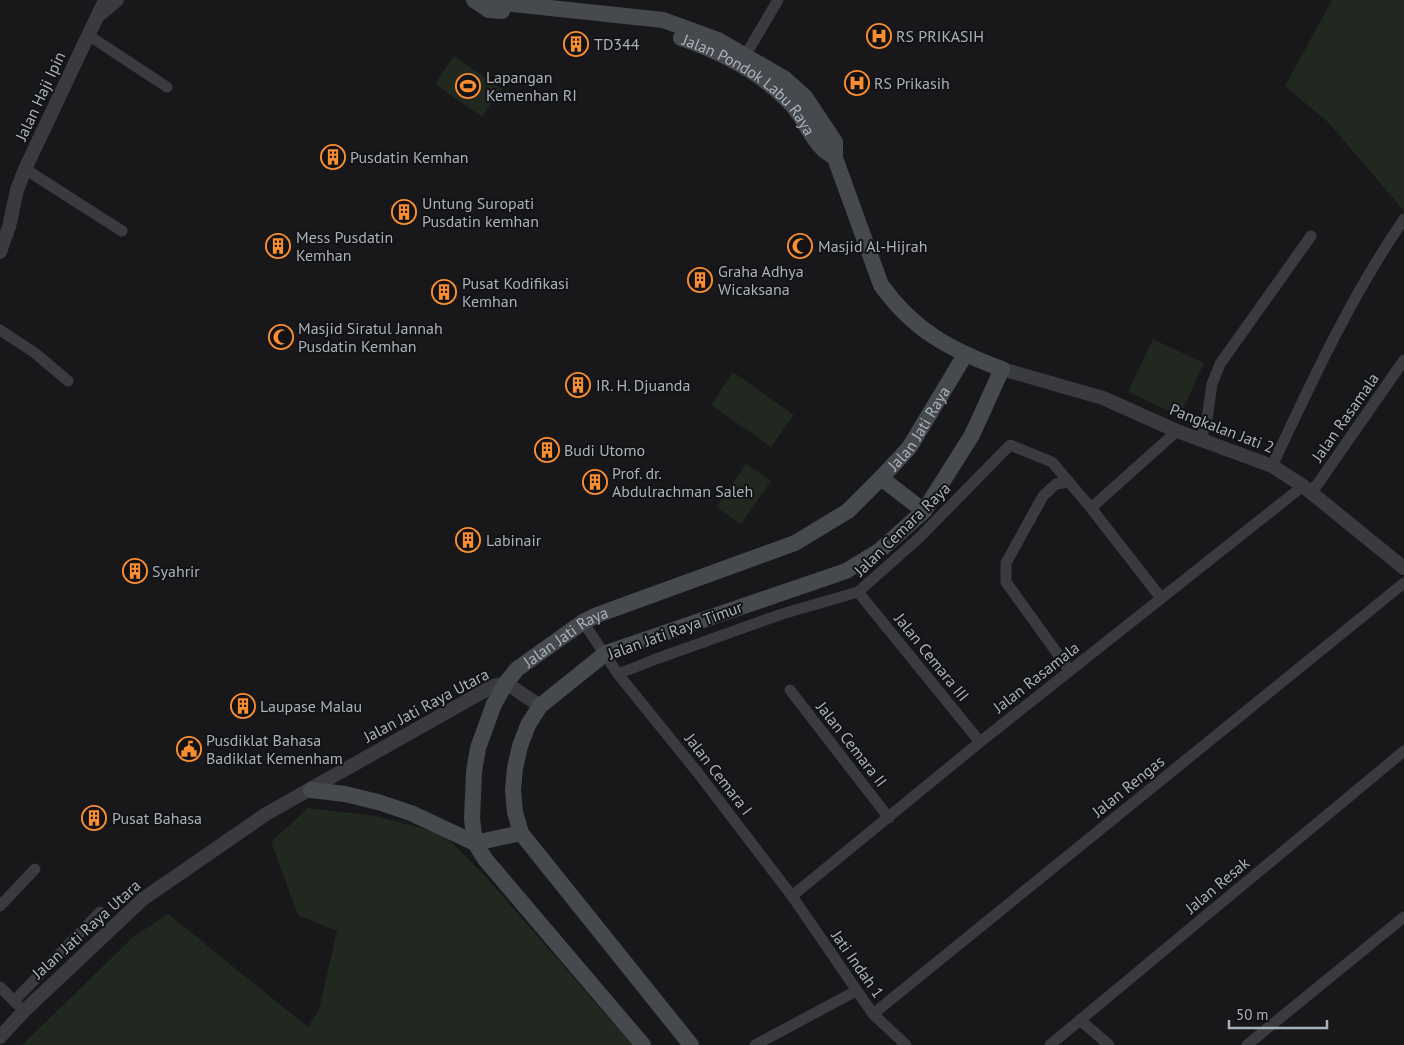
<svg xmlns="http://www.w3.org/2000/svg" width="1404" height="1045" font-family="'PT Sans',sans-serif">
<rect width="100%" height="100%" fill="#18181a"/>
<g fill="#20281f">
<polygon points="1332,0 1404,0 1404,211 1329,123 1285,86"/>
<polygon points="454,56 501,89 482,117 435,84"/>
<polygon points="1153,339 1204,363 1180,416 1128,392"/>
<polygon points="733,372 794,415 771,447 711,405"/>
<polygon points="746,464 771,481 741,524 716,507"/>
<polygon points="308,808 376,816 443,834 487,878 632,1045 22,1045 133,937 168,914 308,1027 319,1010 337,931 298,915 271,842"/>
</g>
<g fill="none" stroke-linecap="round" stroke-linejoin="round">
<g stroke="#393b3f" stroke-width="11">
<polyline points="88,35 167,87"/>
<polyline points="742,61 778,0"/>
<polyline points="25,169 122,231"/>
<polyline points="0,330 35,353 68,381"/>
<polyline points="1201,439 1207,419 1212,384 1220,364 1311,236"/>
<path d="M1272 466C1312 381 1351 296 1404 219"/>
<polyline points="1069,482 1056,484 1043,496 1006,563 1006,582 1070,671"/>
<polyline points="1309,491 1317,485 1404,360"/>
<polyline points="1091,508 1177,431"/>
<polyline points="858,592 980,742"/>
<polyline points="583,622 618,674 698,773 792,896 873,1014 906,1045"/>
<polyline points="618,674 656,659 782,614 858,592 919,538 1010,445 1052,462 1091,508 1161,598"/>
<polyline points="790,690 889,818"/>
<polyline points="792,896 980,742 1303,486"/>
<polyline points="0,906 35,869"/>
<polyline points="0,987 18,1005"/>
<polyline points="14,1001 100,912"/>
<polyline points="873,1014 1404,583"/>
<polyline points="1080,1020 1109,1045"/>
<polyline points="755,1045 856,991"/>
<polyline points="1050,1045 1404,751"/>
<polyline points="1247,1045 1404,917"/>
</g>
<g stroke="#393b3f" stroke-width="14">
<polyline points="100,14 117,0"/>
<polyline points="0,252 9,227 17,190 25,169 105,0"/>
<polyline points="1002,369 1103,398 1177,431 1272,466 1303,486 1404,568"/>
<polyline points="0,1037 24,1011 143,899 266,814 493,686 506,683 540,706"/>
</g>
<g stroke="#464a4f" stroke-width="16">
<polyline points="474,0 489,10 502,11"/>
<path d="M491 0 494 2 663 20 718 40 785 79 805 97 835 142V158L881 285C914 331 951 350 1002 369L972 435 924 511 879 551 846 571 606 653 540 706 528 725 520 746 515 768 513 790 515 812 521 833 691 1045"/>
<path id="s1" d="M681 38C721 52 763 73 792 105 804 118 810 137 823 149 826 152 831 155 835 158"/>
<polyline points="881,478 924,511"/>
<polyline points="311,790 345,794 378,802 411,813 475,843 521,833"/>
<path id="s2" d="M643 1045 485 859 475 843 472 819 474 772 478 748 494 704 506 683 517 669 583 622 597 615 795 543 848 511 881 478 909 448 965 355"/>
</g>
</g>
<defs>
<symbol id="hospital-ring" viewBox="-11 -11 22 22"><circle r="9.5" fill="#131315" stroke="#fa8e30" stroke-width="1.5"/><path d="M-5-5h3v3.5h4V-5h3V5h-3V1.5h-4V5h-3Z" fill="#fa8e30"/></symbol>
<symbol id="building-ring" viewBox="-11 -11 22 22"><circle r="9.5" fill="#131315" stroke="#fa8e30" stroke-width="1.5"/><path d="M-4-6H4V6H1V3H-1V6H-4ZM-2.5-4.3h1.7v1.8h-1.7ZM.8-4.3h1.7v1.8H.8ZM-2.5-1h1.7V.8h-1.7ZM.8-1h1.7V.8H.8Z" fill="#fa8e30"/></symbol>
<symbol id="stadium-ring" viewBox="-11 -11 22 22"><circle r="9.5" fill="#131315" stroke="#fa8e30" stroke-width="1.5"/><path d="M0-5a6.5 5 0 1 0 0 10a6.5 5 0 1 0 0-10ZM-3.5-1.8h7v3.6h-7Z" fill="#fa8e30"/></symbol>
<symbol id="mosque-ring" viewBox="-11 -11 22 22"><circle r="9.5" fill="#131315" stroke="#fa8e30" stroke-width="1.5"/><path d="M3.5-4.9A6 6 0 1 0 3.5 4.9A5 5 0 1 1 3.5-4.9Z" fill="#fa8e30"/></symbol>
<symbol id="civic-ring" viewBox="-11 -11 22 22"><circle r="9.5" fill="#131315" stroke="#fa8e30" stroke-width="1.5"/><path d="M-.6-6.5H3V-4.5H.6V-3L4-1V1h2V6H-6V1h2V-1L-.6-3ZM-1.2 2.5V6h2.4V2.5Z" fill="#fa8e30"/></symbol>
</defs>
<g fill-rule="evenodd">
<use href="#hospital-ring" x="865" y="22" width="28" height="28"/>
<use href="#building-ring" x="562" y="30" width="28" height="28"/>
<use href="#hospital-ring" x="843" y="69" width="28" height="28"/>
<use href="#stadium-ring" x="454" y="72" width="28" height="28"/>
<use href="#building-ring" x="319" y="143" width="28" height="28"/>
<use href="#building-ring" x="390" y="198" width="28" height="28"/>
<use href="#building-ring" x="264" y="232" width="28" height="28"/>
<use href="#mosque-ring" x="786" y="232" width="28" height="28"/>
<use href="#building-ring" x="686" y="266" width="28" height="28"/>
<use href="#building-ring" x="430" y="278" width="28" height="28"/>
<use href="#mosque-ring" x="267" y="323" width="28" height="28"/>
<use href="#building-ring" x="564" y="371" width="28" height="28"/>
<use href="#building-ring" x="533" y="436" width="28" height="28"/>
<use href="#building-ring" x="581" y="468" width="28" height="28"/>
<use href="#building-ring" x="454" y="526" width="28" height="28"/>
<use href="#building-ring" x="121" y="557" width="28" height="28"/>
<use href="#building-ring" x="229" y="692" width="28" height="28"/>
<use href="#civic-ring" x="175" y="735" width="28" height="28"/>
<use href="#building-ring" x="80" y="804" width="28" height="28"/>
</g>
<g text-anchor="middle" dominant-baseline="central" stroke-width="4" stroke-linejoin="round" paint-order="stroke">
<g font-size="16" fill="#a9b2ba" stroke="#131315" text-anchor="start">
<text x="896" y="36">RS PRIKASIH</text>
<text x="594" y="44">TD344</text>
<text x="486" y="77">Lapangan<tspan x="486" dy="18">Kemenhan RI</tspan></text>
<text x="874" y="83">RS Prikasih</text>
<text x="350" y="157">Pusdatin Kemhan</text>
<text x="422" y="203">Untung Suropati<tspan x="422" dy="18">Pusdatin kemhan</tspan></text>
<text x="296" y="237">Mess Pusdatin<tspan x="296" dy="18">Kemhan</tspan></text>
<text x="818" y="246">Masjid Al-Hijrah</text>
<text x="718" y="271">Graha Adhya<tspan x="718" dy="18">Wicaksana</tspan></text>
<text x="462" y="283">Pusat Kodifikasi<tspan x="462" dy="18">Kemhan</tspan></text>
<text x="298" y="328">Masjid Siratul Jannah<tspan x="298" dy="18">Pusdatin Kemhan</tspan></text>
<text x="596" y="385">IR. H. Djuanda</text>
<text x="564" y="450">Budi Utomo</text>
<text x="612" y="473">Prof. dr.<tspan x="612" dy="18">Abdulrachman Saleh</tspan></text>
<text x="486" y="540">Labinair</text>
<text x="152" y="571">Syahrir</text>
<text x="260" y="706">Laupase Malau</text>
<text x="206" y="740">Pusdiklat Bahasa<tspan x="206" dy="18">Badiklat Kemenham</tspan></text>
<text x="112" y="818">Pusat Bahasa</text>
</g>
<g font-size="16" fill="#a9b2ba" stroke="#131315">
<text stroke="none"><textPath href="#s1" startOffset="84">Jalan Pondok Labu Raya</textPath></text>
<text transform="translate(40 96) rotate(-65)">Jalan Haji Ipin</text>
<text transform="translate(1345 417) rotate(-55)">Jalan Rasamala</text>
<text stroke="none"><textPath href="#s2" startOffset="926">Jalan Jati Raya</textPath></text>
<text transform="translate(1222 428) rotate(21)">Pangkalan Jati 2</text>
<text transform="translate(902 529) rotate(-44)">Jalan Cemara Raya</text>
<text transform="translate(675 630) rotate(-20)">Jalan Jati Raya Timur</text>
<text stroke="none"><textPath href="#s2" startOffset="506">Jalan Jati Raya</textPath></text>
<text transform="translate(932 657) rotate(51)">Jalan Cemara III</text>
<text transform="translate(1036 677) rotate(-38)">Jalan Rasamala</text>
<text transform="translate(426 705) rotate(-28)">Jalan Jati Raya Utara</text>
<text transform="translate(852 744) rotate(52)">Jalan Cemara II</text>
<text transform="translate(719 774) rotate(52)">Jalan Cemara I</text>
<text transform="translate(1128 786) rotate(-39)">Jalan Rengas</text>
<text transform="translate(1217 885) rotate(-40)">Jalan Resak</text>
<text transform="translate(86 929) rotate(-42)">Jalan Jati Raya Utara</text>
<text transform="translate(858 964) rotate(55)">Jati Indah 1</text>
</g>
</g>
<path d="M1229 1020v8h98v-8" fill="none" stroke="#a9b2ba" stroke-width="2.5"/>
<text x="1236" y="1020" font-size="15" fill="#a9b2ba" stroke="#131315" stroke-width="4" paint-order="stroke">50 m</text>
</svg>
